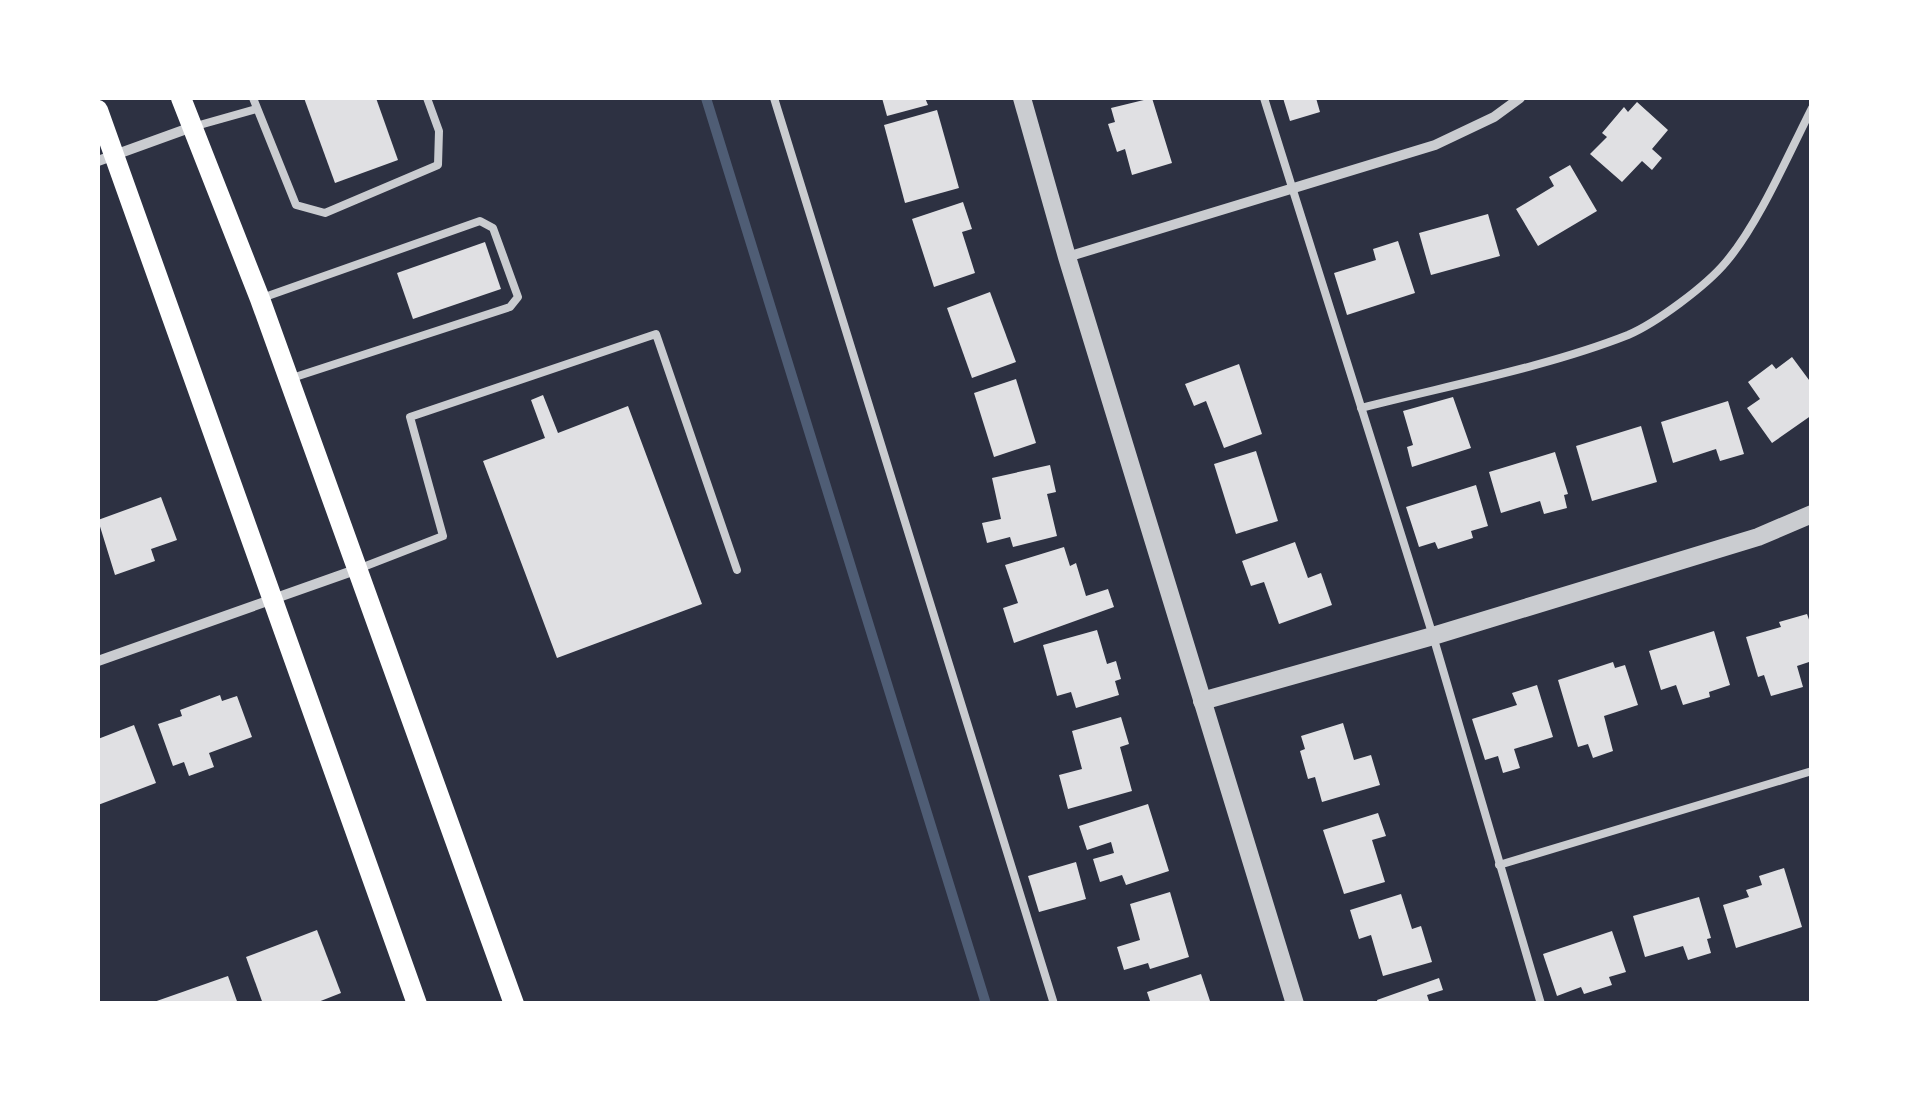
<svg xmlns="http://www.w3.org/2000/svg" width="1909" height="1101" font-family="Ubuntu,sans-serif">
<rect width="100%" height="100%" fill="#2d3142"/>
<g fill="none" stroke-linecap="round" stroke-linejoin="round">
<polyline stroke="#4f5d75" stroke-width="10" points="706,98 986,1004"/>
</g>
<g fill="#e0e0e3">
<polygon points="304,98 376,98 398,160 335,183"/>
<polygon points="882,98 925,98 928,105 887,116"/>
<polygon points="1152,98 1172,163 1132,175 1125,149 1117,152 1108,124 1115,122 1111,108"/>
<polygon points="1283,98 1316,98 1320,112 1290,121"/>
<polygon points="1637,102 1668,130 1652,149 1662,158 1652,170 1642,161 1622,182 1590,154 1607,137 1602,133 1624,107 1628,112"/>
<polygon points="937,110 959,188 905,203 884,125"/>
<polygon points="1570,165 1597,211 1538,246 1516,209 1554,186 1549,177"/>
<polygon points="963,202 972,229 962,232 975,273 934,287 912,219"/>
<polygon points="1488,214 1500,256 1431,275 1419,233"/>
<polygon points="1398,241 1415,293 1347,315 1334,273 1376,260 1373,249"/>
<polygon points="485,242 501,289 413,319 397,273"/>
<polygon points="990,292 1016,362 972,378 947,308"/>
<polygon points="1792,357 1812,384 1812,415 1772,443 1747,408 1760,399 1748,382 1772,364 1776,369"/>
<polygon points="1239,364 1262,434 1224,448 1206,401 1194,406 1185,384"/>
<polygon points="1016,379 1036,443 994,457 974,393"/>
<polygon points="543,395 558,433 628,406 702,604 557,658 483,461 545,438 531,400"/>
<polygon points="1453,397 1471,448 1412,467 1407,447 1413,445 1403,411"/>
<polygon points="1728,401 1744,454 1720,461 1716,449 1673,463 1661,422"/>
<polygon points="1641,426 1657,482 1592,501 1576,446"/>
<polygon points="1256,451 1278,521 1236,534 1214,464"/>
<polygon points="1555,452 1568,494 1564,495 1567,508 1544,514 1540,501 1501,513 1489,472"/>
<polygon points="1050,465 1056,492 1047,494 1057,536 1013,547 1010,537 987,543 982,523 1001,519 992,478"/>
<polygon points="1476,485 1488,526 1471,531 1473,538 1438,549 1435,542 1419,547 1406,507"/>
<polygon points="161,497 177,540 151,549 155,561 115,575 98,520"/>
<polygon points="1295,542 1308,578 1321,573 1332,605 1279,624 1264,582 1251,586 1242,561"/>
<polygon points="1064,547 1070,566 1076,563 1086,596 1108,589 1114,607 1014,643 1003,608 1018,603 1005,565"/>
<polygon points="1807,614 1812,628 1812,661 1797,666 1803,687 1771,696 1764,675 1758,677 1746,637 1781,627 1779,622"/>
<polygon points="1097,630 1107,664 1116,661 1121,679 1115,681 1119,695 1076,708 1071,692 1057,696 1043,645"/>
<polygon points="1714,631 1730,685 1709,692 1710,697 1683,705 1676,685 1661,690 1649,651"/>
<polygon points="1613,662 1615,668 1625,665 1638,705 1604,716 1613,751 1593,758 1588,744 1578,747 1558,680"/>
<polygon points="1537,685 1553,737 1514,749 1520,768 1503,773 1498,756 1485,760 1472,719 1517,705 1512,693"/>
<polygon points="220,695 222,701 237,696 252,737 209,753 214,767 189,776 184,762 173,766 158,724 182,716 180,710"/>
<polygon points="1121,717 1129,744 1120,747 1132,791 1068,809 1059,775 1082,769 1072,731"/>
<polygon points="1343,723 1354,760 1371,755 1380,785 1322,802 1315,777 1308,779 1300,751 1305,749 1301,736"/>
<polygon points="134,725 156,783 98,805 98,739"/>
<polygon points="1148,804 1169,871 1126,885 1122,875 1100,882 1093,859 1114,853 1111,842 1087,850 1079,826"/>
<polygon points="1378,813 1386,836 1372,840 1385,882 1344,894 1323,830"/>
<polygon points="1076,862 1086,899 1039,912 1028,876"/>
<polygon points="1784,868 1802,927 1736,948 1723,905 1749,897 1746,890 1762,885 1759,876"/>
<polygon points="1170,892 1189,957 1150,969 1148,963 1124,970 1117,947 1140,940 1130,904"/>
<polygon points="1401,894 1412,929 1421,926 1432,962 1383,976 1371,935 1359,939 1350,910"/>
<polygon points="1699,897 1711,938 1707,939 1711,953 1688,960 1683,946 1645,957 1633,916"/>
<polygon points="317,930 341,993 313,1004 263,1004 246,957"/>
<polygon points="1612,931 1626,972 1609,977 1612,985 1584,994 1581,987 1557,996 1543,954"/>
<polygon points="1201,974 1211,1004 1151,1004 1147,992"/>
<polygon points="228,976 238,1004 151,1004 151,1003"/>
<polygon points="1439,978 1443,990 1427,995 1430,1004 1378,1004 1377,1000"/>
</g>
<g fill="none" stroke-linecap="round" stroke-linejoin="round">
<g stroke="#caccd0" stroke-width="8">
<polyline points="253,98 296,205 325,213 438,165 439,131 427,98"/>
<polyline points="774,98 1054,1004"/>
<polyline points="1264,98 1433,636 1541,1004"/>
<polyline points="196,126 256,109"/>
<polyline points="262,298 480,221 493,228 518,297 510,307 289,379"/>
<path d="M1361 408C1446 386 1547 367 1628 335 1656 323 1706 286 1726 262 1759 223 1788 155 1812 108"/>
<polyline points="358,569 443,536 410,417 656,334 737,570"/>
<polyline points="1499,865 1812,771"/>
</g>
<g stroke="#caccd0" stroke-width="10">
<polyline points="98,161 192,127"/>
<polyline points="1067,257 1435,145 1494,117 1520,98"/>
<polyline points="98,661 358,569"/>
</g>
<g stroke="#caccd0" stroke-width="18">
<polyline points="1022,98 1067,257 1295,1004"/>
<polyline points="1202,701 1433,636 1758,537 1812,514"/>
</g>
<g stroke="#fff" stroke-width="20">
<polyline points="181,98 260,299 514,1004"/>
<polyline points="98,110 417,1004"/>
</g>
</g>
<rect width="1909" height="1101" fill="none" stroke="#ffffff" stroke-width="200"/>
</svg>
